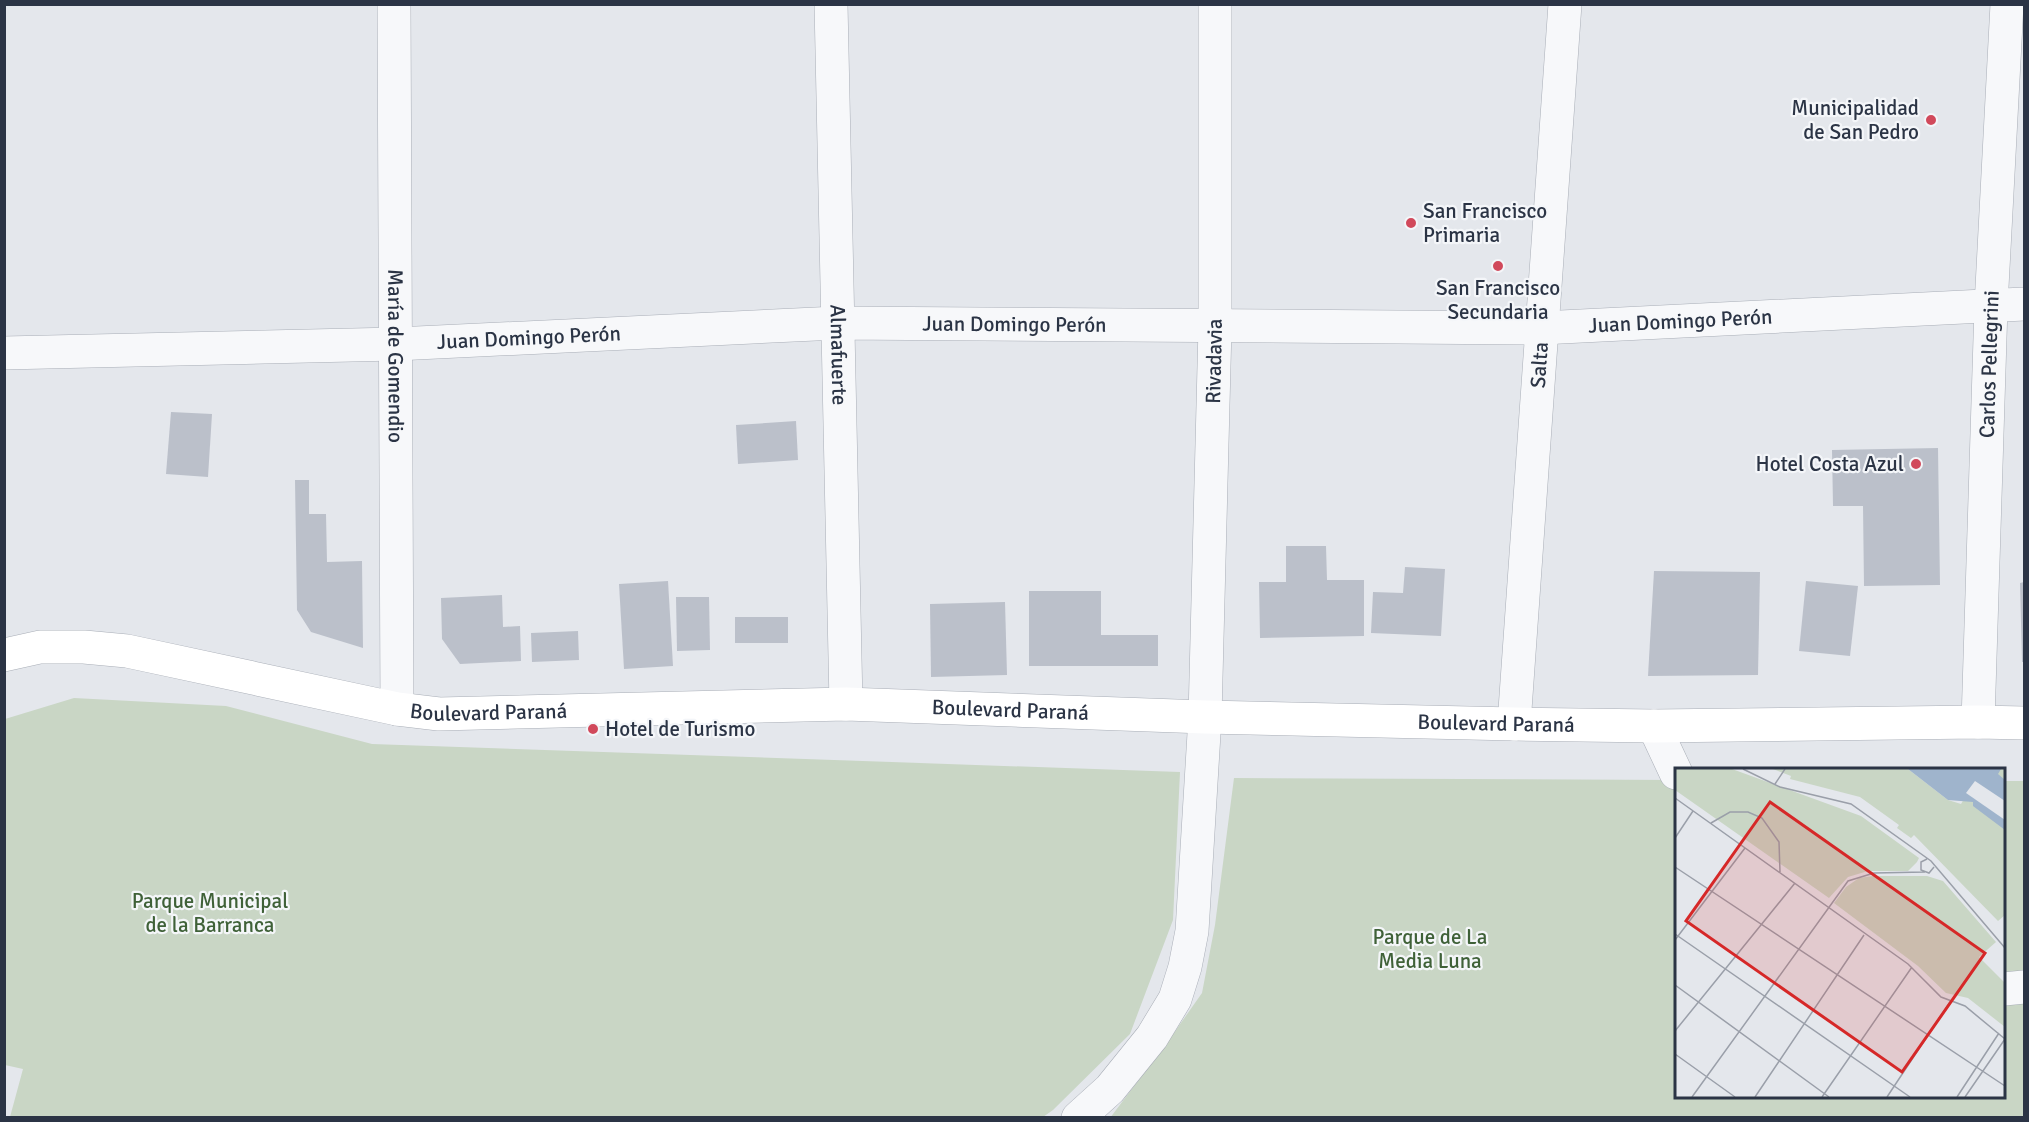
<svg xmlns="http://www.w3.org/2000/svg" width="2029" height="1122" font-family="Signika,sans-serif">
<rect width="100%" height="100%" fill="#e4e7ec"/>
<g fill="#c9d6c5">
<polygon points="74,698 226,706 372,744 1180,772 1173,920 1130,1034 1053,1110 1043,1117 10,1117 23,1069 5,1065 5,719"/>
<polygon points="1234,778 1676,780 1676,1096 2004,1096 2004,781 2024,781 2024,1117 1110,1118 1171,1037 1202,993 1215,925"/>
</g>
<g fill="#bbc0ca">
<polygon points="171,412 212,414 208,477 166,474"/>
<polygon points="796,421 798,460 738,464 736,425"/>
<polygon points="1938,448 1940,585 1864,586 1863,506 1833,506 1832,450"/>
<polygon points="295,480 309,480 309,514 326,514 327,562 362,561 363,648 311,632 297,610"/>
<polygon points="1286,546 1326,546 1327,580 1364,580 1364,636 1260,638 1259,582 1286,582"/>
<polygon points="1405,567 1445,569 1441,636 1371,633 1373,592 1403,593"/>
<polygon points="1654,571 1760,572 1758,675 1648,676"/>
<polygon points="668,581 673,666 624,669 619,584"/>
<polygon points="1806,581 1858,586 1850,656 1799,651"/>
<polygon points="2024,582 2024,662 2022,662 2020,583"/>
<polygon points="1029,591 1101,591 1101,635 1158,635 1158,666 1029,666"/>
<polygon points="502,595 503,627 520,626 521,661 460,664 442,639 441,598"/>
<polygon points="676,597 709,597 710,650 677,651"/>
<polygon points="1005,602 1007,675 931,677 930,604"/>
<rect x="735" y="617" width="53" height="26"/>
<polygon points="578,631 579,660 532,662 531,633"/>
</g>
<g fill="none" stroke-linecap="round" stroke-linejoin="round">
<defs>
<g id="street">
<path id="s1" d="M394 4 397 709"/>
<path id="s2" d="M831 4 846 704"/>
<path id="s3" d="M4 353 396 344 837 323 1541 328 2024 304"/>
<path id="s4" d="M1978 722 1991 306 2007 4"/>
<path id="s5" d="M1514 724 1565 4"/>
<polyline points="1654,726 1676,773"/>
<polyline points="2004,989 2024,987"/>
<path id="s6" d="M1078 1118 1110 1089 1152 1037 1175 999 1185 967 1192 931 1205 717 1215 327V4"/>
</g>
<g id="secondary">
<path id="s7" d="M4 655 40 647H84L127 651 397 709 439 714 846 704 1205 717 1514 724 1654 726 1978 722 2024 723"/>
</g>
</defs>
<use href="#street" stroke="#a9aeb7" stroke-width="34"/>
<use href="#secondary" stroke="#a9aeb7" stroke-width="34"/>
<use href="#street" stroke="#f7f8fa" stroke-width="33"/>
<use href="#secondary" stroke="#fff" stroke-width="33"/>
</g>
<g fill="#d1495b" stroke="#f4f6f9" stroke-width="2">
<circle cx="1931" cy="120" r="6"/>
<circle cx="1411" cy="223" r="6"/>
<circle cx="1498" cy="266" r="6"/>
<circle cx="1916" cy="464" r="6"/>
<circle cx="593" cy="729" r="6"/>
</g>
<g text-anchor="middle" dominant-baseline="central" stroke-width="4.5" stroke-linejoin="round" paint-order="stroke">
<g font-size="21" fill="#2b3445" stroke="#f4f6f9" text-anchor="end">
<text x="1919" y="108">Municipalidad<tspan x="1919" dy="24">de San Pedro</tspan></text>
<text x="1423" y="211" text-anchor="start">San Francisco<tspan x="1423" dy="24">Primaria</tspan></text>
<text x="1498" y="288" text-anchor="middle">San Francisco<tspan x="1498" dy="24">Secundaria</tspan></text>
<text x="1904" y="464">Hotel Costa Azul</text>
<text x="605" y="729" text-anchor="start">Hotel de Turismo</text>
</g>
<g font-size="21" fill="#2b3445" stroke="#f4f6f9">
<text stroke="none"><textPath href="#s3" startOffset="1677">Juan Domingo Perón</textPath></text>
<text stroke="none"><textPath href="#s3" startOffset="1011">Juan Domingo Perón</textPath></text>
<text stroke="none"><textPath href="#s3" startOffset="525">Juan Domingo Perón</textPath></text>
<text stroke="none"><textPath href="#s2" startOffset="351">Almafuerte</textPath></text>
<text stroke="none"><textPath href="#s1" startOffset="352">María de Gomendio</textPath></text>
<text stroke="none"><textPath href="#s6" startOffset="795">Rivadavia</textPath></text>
<text stroke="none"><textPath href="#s4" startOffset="358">Carlos Pellegrini</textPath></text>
<text stroke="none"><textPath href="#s5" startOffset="360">Salta</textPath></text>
<text stroke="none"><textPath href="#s7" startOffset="492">Boulevard Paraná</textPath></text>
<text stroke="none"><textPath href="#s7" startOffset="1014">Boulevard Paraná</textPath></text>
<text stroke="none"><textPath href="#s7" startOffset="1500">Boulevard Paraná</textPath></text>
</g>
<g font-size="21" fill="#3f6138" stroke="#f4f6f9">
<text x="210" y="901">Parque Municipal<tspan x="210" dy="24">de la Barranca</tspan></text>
<text x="1430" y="937">Parque de La<tspan x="1430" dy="24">Media Luna</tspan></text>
</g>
</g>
<g transform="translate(1675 768)">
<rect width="330" height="330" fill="#e4e7ec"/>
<path d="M0 1H57L186 48 244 90 242 94 233 103H193L173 109 154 130 0 22ZM98 1H233L273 32 286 36 307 1H330V147L323 153 239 67 236 70 222 60 224 57 185 29 115 11 116 8ZM198 108H252L268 113 321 174 304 189 330 215V259L293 230 271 225 243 198 159 135 171 119 184 110Z" fill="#c9d6c5"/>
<path d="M233 1H326L323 6 330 12V62L298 38V34L273 32Z" fill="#9fb4cc"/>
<path d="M300 13 330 33V52L291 25Z" fill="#e4e7ec"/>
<path fill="none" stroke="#9a9fa9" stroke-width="1.5" d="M68 1 105 19 176 36 256 93 330 180M100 16 110 1M0 30 233 196 266 229 290 238 330 271M36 55 55 44H73L87 50 104 74 105 104M0 70 18 43M252 91 246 94V102L254 105 259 99M0 99 330 318M0 166 235 329M0 172 70 80M0 217 154 329M0 263 120 115M0 286 60 329M17 329 173 113 199 105 250 104M80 329 189 167M147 329 237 199M212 329 275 234M282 329 324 265M290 329 330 271"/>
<path fill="#d62828" fill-opacity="0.15" stroke="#d62828" stroke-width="3" d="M95 34 310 185 227 304 11 153Z"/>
<rect width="330" height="330" fill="none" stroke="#2b3445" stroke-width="3"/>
</g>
<rect width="2029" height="1122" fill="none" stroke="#2b3445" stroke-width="12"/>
</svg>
